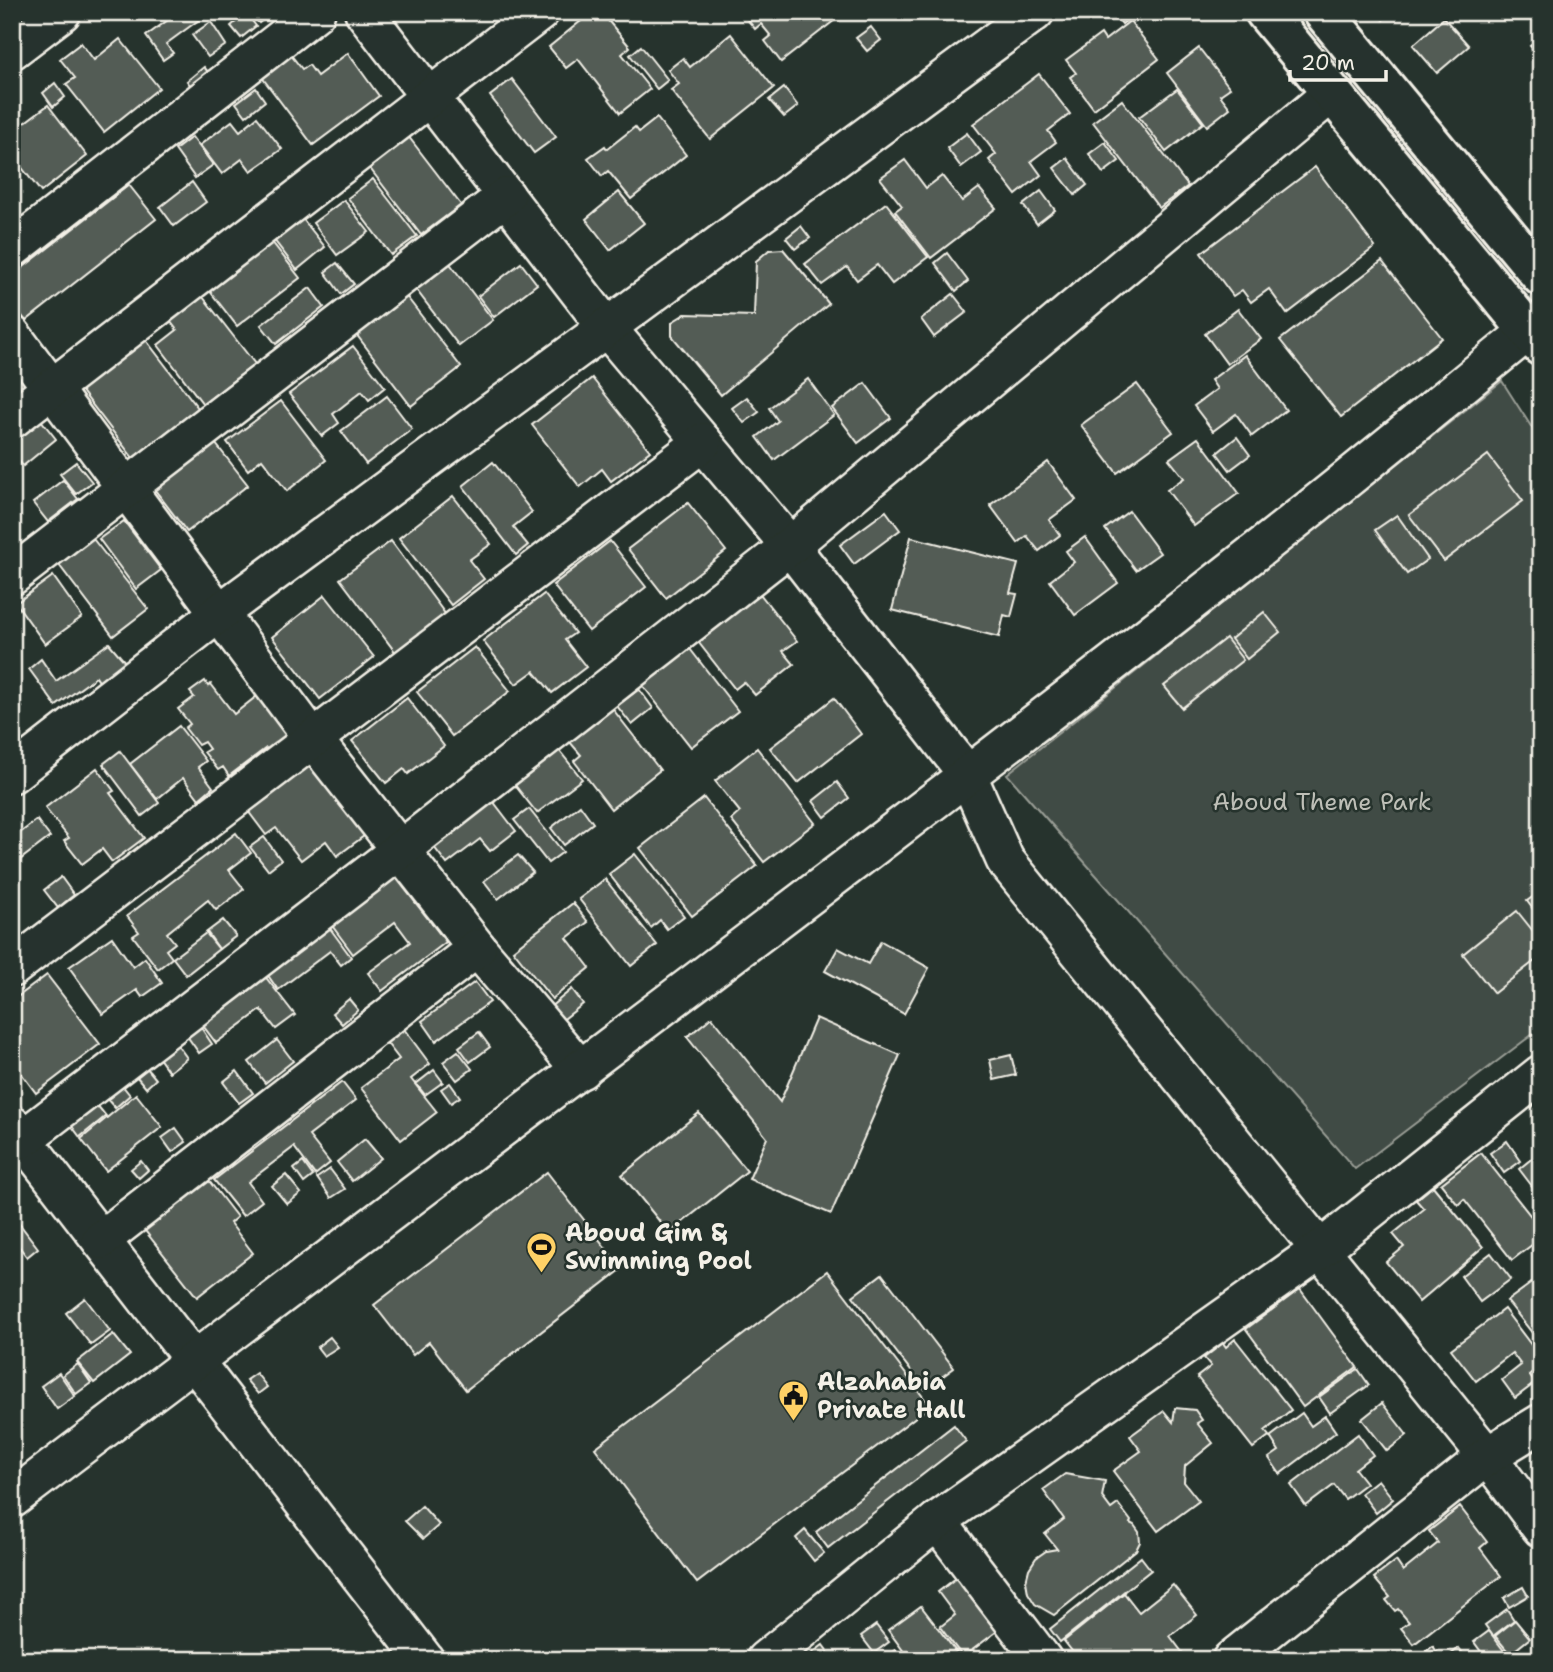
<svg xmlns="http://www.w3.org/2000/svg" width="1553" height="1672" font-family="'Shantell Sans',sans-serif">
<rect width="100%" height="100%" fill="#26332d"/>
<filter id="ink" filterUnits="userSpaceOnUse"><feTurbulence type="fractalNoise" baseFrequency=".0143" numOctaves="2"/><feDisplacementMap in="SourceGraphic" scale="14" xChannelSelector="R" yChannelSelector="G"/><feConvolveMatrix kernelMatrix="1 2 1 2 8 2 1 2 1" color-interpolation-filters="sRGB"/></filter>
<g filter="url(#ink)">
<polygon fill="#414b45" stroke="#9a9e96" stroke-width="2" points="1502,381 1541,442 1541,1028 1355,1169 1007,774"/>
<g fill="#525c55" stroke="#f4f1e8" stroke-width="2">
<polygon points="179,12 205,12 207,14 166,44 173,53 163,60 146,36"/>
<polygon points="249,12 272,12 259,23"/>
<polygon points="592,12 601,12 630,47 622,54 650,89 620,113 578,59 566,68 549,47"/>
<polygon points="754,12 843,12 844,13 781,62 765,41 771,36 761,24 755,29 746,18"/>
<polygon points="1113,12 1137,12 1122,24"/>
<polygon points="1376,12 1392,12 1383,20"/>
<polygon points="246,13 256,26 241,38 231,26"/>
<polygon points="1444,18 1469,46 1437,73 1413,45"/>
<polygon points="1130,21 1159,59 1094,109 1070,77 1076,73 1066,60 1101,34 1105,40"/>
<polygon points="211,22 226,45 208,57 192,35"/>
<polygon points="871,27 881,40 867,51 856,38"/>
<polygon points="731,34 774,88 710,139 671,90 679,84 668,70 683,58 690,67"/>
<polygon points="1541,37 1541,59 1530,46"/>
<polygon points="120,39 159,88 104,132 66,84 75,78 60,59 81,43 94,60"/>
<polygon points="641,46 668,80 657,89 630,55"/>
<polygon points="1199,48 1230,88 1220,95 1230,108 1207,126 1167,73"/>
<polygon points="348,53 379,96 313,145 261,76 290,54 302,69 309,65 317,76"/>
<polygon points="204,67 214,79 196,93 187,81"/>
<polygon points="1039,74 1070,114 1048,131 1056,142 1031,161 1041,175 1016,195 989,160 996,154 973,124"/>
<polygon points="512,79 556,137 534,153 490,96"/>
<polygon points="55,83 65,97 53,107 43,93"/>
<polygon points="256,88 265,101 246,116 236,103"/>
<polygon points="784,88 798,106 784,117 769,100"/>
<polygon points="1177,89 1203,123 1166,152 1139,117"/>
<polygon points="1122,100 1188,186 1159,208 1093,122"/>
<polygon points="48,105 87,156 41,192 12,155 12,132"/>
<polygon points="257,117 282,149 251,171 242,159 222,174 200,145 232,121 240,131"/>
<polygon points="657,118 686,155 631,199 608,171 602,176 588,158 605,146 607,149 635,127 639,132"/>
<polygon points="405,132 461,205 421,235 365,162"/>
<polygon points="967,133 981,152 961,167 947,148"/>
<polygon points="192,137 213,165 195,178 175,150"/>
<polygon points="1105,142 1119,161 1103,173 1089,154"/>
<polygon points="1067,158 1087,185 1075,195 1054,168"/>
<polygon points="905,160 926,188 942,176 962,201 979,188 996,208 931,258 895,211 902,206 880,178"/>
<polygon points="1315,167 1375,247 1287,314 1269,289 1251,302 1242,290 1233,296 1201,253"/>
<polygon points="12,175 17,182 16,202 12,207"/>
<polygon points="373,179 417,236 391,255 348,198"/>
<polygon points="192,182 206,202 174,226 160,207"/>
<polygon points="129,185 156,219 26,321 12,304 12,276"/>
<polygon points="1041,191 1055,210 1037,224 1023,205"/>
<polygon points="619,192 644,223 610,250 586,219"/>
<polygon points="344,200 369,232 337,255 313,223"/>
<polygon points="886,203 928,257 892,284 877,265 857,280 847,267 822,285 805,264"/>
<polygon points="302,218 325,247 297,270 274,240"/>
<polygon points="801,226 810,238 795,249 786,238"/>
<polygon points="272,242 300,278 237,326 209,290"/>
<polygon points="783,249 829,304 721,395 672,336 672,322 685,314 754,316 756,261 769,250"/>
<polygon points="947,253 968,281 956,291 935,263"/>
<polygon points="445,257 493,320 459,346 411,283"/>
<polygon points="1382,261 1442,338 1341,417 1280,340"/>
<polygon points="337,263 354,284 341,294 325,272"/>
<polygon points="521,263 537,284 494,317 478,296"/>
<polygon points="196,288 255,364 203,404 158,345 177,330 164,313"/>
<polygon points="310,288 324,307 276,344 261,325"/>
<polygon points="953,294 967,312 934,337 921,319"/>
<polygon points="406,296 461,367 411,406 356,334"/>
<polygon points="1238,309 1261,339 1227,364 1205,334"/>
<polygon points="146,340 198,408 133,458 81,390"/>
<polygon points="353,346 385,387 369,400 362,391 333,414 339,423 322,436 289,394"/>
<polygon points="1245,355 1286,410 1252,436 1236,414 1213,431 1194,406 1217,389 1211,380"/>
<polygon points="592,378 650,451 611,481 602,469 580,487 532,425"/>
<polygon points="808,379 834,415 774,460 757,437 778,421 769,408"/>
<polygon points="865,383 891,418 858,443 832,408"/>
<polygon points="1137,384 1173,432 1117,473 1081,425"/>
<polygon points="387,396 412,429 366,464 341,431"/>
<polygon points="747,397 759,412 744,423 732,408"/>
<polygon points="281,401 326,460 287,491 262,459 248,470 227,442"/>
<polygon points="41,420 56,439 23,466 12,452 12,443"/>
<polygon points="1237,437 1250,455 1230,470 1217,453"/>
<polygon points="1198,438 1239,493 1194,526 1167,490 1184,478 1169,459"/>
<polygon points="212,439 248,485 187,532 152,486"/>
<polygon points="1488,455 1523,501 1444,561 1409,515"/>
<polygon points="76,462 92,482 76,494 60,474"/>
<polygon points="493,462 532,512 513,527 528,545 516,555 463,486"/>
<polygon points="1048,462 1076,500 1049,520 1060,535 1039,551 1027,536 1018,543 990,505"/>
<polygon points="63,480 78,499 48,522 33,503"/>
<polygon points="453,496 491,544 469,560 484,579 451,605 399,538"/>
<polygon points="688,503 726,551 666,598 628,549"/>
<polygon points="886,511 900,530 854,564 840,545"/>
<polygon points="1129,511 1160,553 1136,570 1105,529"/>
<polygon points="1397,515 1428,559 1407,574 1375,530"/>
<polygon points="124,521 161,570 136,589 99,539"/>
<polygon points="90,535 148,609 113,636 56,561"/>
<polygon points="911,537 1018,564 1010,593 1017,594 1011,617 1004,615 999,637 892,610"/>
<polygon points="1085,537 1118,583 1075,615 1050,581 1074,562 1066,551"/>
<polygon points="391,541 446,615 396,653 340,579"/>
<polygon points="610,541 646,587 589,631 553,585"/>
<polygon points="53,576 82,617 45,644 16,603"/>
<polygon points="757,590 797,641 783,651 794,664 755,695 744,682 735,689 695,638"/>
<polygon points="544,594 575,633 565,640 586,667 552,693 534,671 516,684 483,641"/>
<polygon points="325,595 374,657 320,699 272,637"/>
<polygon points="1264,612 1280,632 1247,659 1231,639"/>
<polygon points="1226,638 1243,660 1182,708 1164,686"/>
<polygon points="109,643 126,663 100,683 96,677 56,706 29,669 41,659 56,681"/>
<polygon points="687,645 738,711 691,747 640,682"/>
<polygon points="475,647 510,691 452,736 417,692"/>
<polygon points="205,681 208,686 211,684 234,714 262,692 294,734 270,752 266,748 229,776 223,767 218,770 204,752 209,749 204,742 198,745 185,728 190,724 178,709 194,697 190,692"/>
<polygon points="639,689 653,708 632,725 617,706"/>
<polygon points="12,695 22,707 12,715"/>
<polygon points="407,698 444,746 408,774 404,769 386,783 352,741"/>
<polygon points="834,698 861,734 798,783 770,748"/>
<polygon points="612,708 660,770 611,809 574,761 581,755 569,741"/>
<polygon points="179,726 206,761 198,767 213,787 199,799 183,778 157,799 130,764"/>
<polygon points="757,748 815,823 764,862 731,820 740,812 715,781"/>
<polygon points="558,749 582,779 537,813 514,784"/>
<polygon points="120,751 159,803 142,816 103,764"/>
<polygon points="313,755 368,833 337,856 326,841 301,860 276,828 266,835 245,807"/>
<polygon points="97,768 114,791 110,793 144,838 112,862 102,849 82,864 64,841 69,838 45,808"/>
<polygon points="837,782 849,798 825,817 813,801"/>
<polygon points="704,798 757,866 692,916 640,848"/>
<polygon points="493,801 516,831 490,851 480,839 447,864 434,847"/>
<polygon points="580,805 593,823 564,845 551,828"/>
<polygon points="529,809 563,852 548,863 514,820"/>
<polygon points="37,820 50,837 12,866 12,839"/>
<polygon points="236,833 251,853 229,870 244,889 216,910 208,900 167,933 175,943 166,950 172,958 158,969 133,936 139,932 127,916"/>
<polygon points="264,837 281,860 268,870 250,847"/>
<polygon points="635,854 684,916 667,929 660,920 651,928 609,874"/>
<polygon points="518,855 533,872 498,899 484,881"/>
<polygon points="394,875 446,942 382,991 368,973 410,942 395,922 353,954 330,923"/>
<polygon points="61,877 74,895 58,908 44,890"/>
<polygon points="605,879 657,945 631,966 579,899"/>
<polygon points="1541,891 1541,920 1527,901"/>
<polygon points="573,903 588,922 567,938 590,968 552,999 513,950"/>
<polygon points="1517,911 1541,941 1541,956 1494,993 1463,954"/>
<polygon points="223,920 236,936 219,949 207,932"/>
<polygon points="329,927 351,957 341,965 330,951 278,990 267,974"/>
<polygon points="206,933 219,949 186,975 173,958"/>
<polygon points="112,937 133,967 145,958 162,983 142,997 137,990 103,1014 69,967"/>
<polygon points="881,941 929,968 904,1014 825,971 838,948 868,964"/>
<polygon points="47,975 100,1044 36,1093 12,1061 12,1001"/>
<polygon points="264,975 295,1015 276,1029 261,1010 216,1043 201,1023"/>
<polygon points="475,982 490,1002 436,1041 422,1021"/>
<polygon points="572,989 583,1004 560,1022 549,1008"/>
<polygon points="349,999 358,1010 342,1024 332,1013"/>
<polygon points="712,1017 780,1102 816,1018 900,1055 831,1214 749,1179 767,1138 687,1037"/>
<polygon points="200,1026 212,1044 199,1053 187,1036"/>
<polygon points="404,1029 430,1064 411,1079 437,1112 401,1140 361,1088 399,1059 386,1042"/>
<polygon points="479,1032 490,1047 470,1062 459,1047"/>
<polygon points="277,1040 293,1061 265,1083 249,1062"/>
<polygon points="177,1044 187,1058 169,1072 159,1058"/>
<polygon points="458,1051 472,1069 457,1080 443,1062"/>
<polygon points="1011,1055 1016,1075 994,1080 990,1060"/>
<polygon points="147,1068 156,1079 146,1088 137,1077"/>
<polygon points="434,1070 443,1082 425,1095 416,1084"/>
<polygon points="237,1071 253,1093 239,1103 223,1082"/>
<polygon points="342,1082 356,1100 309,1136 330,1163 315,1175 294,1147 248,1182 262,1201 243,1216 214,1180"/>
<polygon points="450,1083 460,1097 451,1103 441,1089"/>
<polygon points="122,1085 130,1095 115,1108 106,1098"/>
<polygon points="136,1094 162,1127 106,1171 81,1139"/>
<polygon points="97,1105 106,1116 80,1137 71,1125"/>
<polygon points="699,1113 747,1171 669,1233 622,1175"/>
<polygon points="176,1128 186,1142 172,1152 162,1138"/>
<polygon points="365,1139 381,1158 352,1181 337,1162"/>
<polygon points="1507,1141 1521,1161 1504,1173 1490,1153"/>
<polygon points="1481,1153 1541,1229 1541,1238 1512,1260 1464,1199 1458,1205 1441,1184"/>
<polygon points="1535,1156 1541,1163 1541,1186 1535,1190 1519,1169"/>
<polygon points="141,1161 148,1170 139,1178 131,1169"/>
<polygon points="303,1162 313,1176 304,1183 294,1169"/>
<polygon points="330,1169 345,1189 331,1198 317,1178"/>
<polygon points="547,1172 622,1269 466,1390 429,1342 413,1355 374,1305"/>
<polygon points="286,1175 301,1193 287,1204 272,1186"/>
<polygon points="206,1177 237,1217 230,1223 253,1253 197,1297 139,1223"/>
<polygon points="1433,1186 1483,1247 1419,1302 1386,1262 1404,1247 1393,1234 1424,1209 1416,1200"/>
<polygon points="12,1214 38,1248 27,1257 12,1237"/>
<polygon points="1491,1253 1511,1279 1480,1302 1461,1276"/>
<polygon points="827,1271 930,1406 697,1583 595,1448"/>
<polygon points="882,1274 954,1368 925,1389 853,1296"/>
<polygon points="1541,1276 1541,1344 1507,1301"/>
<polygon points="1300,1289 1357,1367 1303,1407 1246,1329"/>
<polygon points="85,1298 110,1331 91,1345 66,1313"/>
<polygon points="1504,1309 1541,1358 1541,1365 1529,1375 1535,1383 1515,1398 1502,1380 1521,1365 1512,1353 1476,1381 1451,1349"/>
<polygon points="113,1334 130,1355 94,1383 77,1362"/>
<polygon points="330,1337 338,1347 324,1356 317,1347"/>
<polygon points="1235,1339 1291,1410 1265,1431 1269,1436 1253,1448 1197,1377 1211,1366 1204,1358 1223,1343 1226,1347"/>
<polygon points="78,1364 91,1383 76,1394 63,1375"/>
<polygon points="1358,1369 1369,1385 1330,1413 1319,1397"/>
<polygon points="59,1373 75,1396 57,1409 41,1386"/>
<polygon points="256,1373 267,1387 258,1394 246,1380"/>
<polygon points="1382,1403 1407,1435 1387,1451 1362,1419"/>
<polygon points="1175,1408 1195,1410 1202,1420 1197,1423 1213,1443 1185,1466 1184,1482 1199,1501 1158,1531 1113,1471 1141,1451 1130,1436 1164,1411 1173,1422"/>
<polygon points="1302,1413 1311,1426 1325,1416 1336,1432 1280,1474 1269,1458 1279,1451 1270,1437"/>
<polygon points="954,1425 966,1441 828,1548 816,1532"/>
<polygon points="1358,1434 1373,1455 1355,1469 1366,1483 1345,1499 1334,1485 1306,1506 1291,1485"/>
<polygon points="1065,1474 1105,1481 1102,1497 1111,1509 1118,1504 1131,1521 1130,1523 1134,1525 1139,1532 1140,1542 1136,1550 1054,1615 1035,1604 1028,1593 1026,1581 1029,1569 1036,1558 1046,1551 1057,1549 1045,1534 1064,1519 1043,1490"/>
<polygon points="1378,1480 1393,1499 1376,1513 1361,1493"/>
<polygon points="422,1506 439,1525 423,1539 405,1521"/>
<polygon points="1460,1507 1487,1542 1480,1548 1501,1576 1414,1644 1401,1628 1409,1622 1398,1609 1395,1611 1386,1600 1390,1597 1374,1578 1396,1561 1403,1571 1438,1543 1429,1531"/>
<polygon points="805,1530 824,1553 814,1561 796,1538"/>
<polygon points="1141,1557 1151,1570 1060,1642 1050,1629"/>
<polygon points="960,1575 1000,1629 963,1657 940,1627 955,1615 938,1592"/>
<polygon points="1173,1585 1197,1615 1170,1636 1188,1660 1079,1660 1064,1641 1124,1593 1139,1612"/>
<polygon points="1523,1587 1528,1596 1509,1607 1504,1598"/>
<polygon points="921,1606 960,1657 957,1660 910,1660 888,1630"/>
<polygon points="1507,1609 1514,1620 1493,1636 1485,1625"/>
<polygon points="1515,1620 1530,1638 1510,1654 1495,1636"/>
<polygon points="876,1625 889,1642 874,1653 861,1636"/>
<polygon points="1489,1631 1511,1660 1487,1660 1474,1642"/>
<polygon points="823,1645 834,1660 803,1660"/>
<polygon points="1433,1646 1441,1658 1438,1660 1428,1660 1423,1654"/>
<polygon points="1459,1648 1468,1660 1448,1660 1446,1658"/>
<polygon points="896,1650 904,1660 883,1660"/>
<polygon points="1539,1650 1541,1660 1529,1660 1528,1659"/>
</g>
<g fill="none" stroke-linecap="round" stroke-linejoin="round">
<defs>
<g id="street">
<polyline points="364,12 607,328 790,546 967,774 1005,860 1487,1456 1541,1528"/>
<polyline points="12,50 62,12"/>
<polyline points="12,249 316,12"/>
<polyline points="12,335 313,739 477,948 581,1070"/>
<polyline points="12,419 540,12"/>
<polyline points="12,576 506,196"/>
<polyline points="12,774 219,613 1035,12"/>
<polyline points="12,968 703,442"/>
<polyline points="12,1125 425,1660"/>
<polyline points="23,1139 400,850 790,546 1332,93"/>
<polyline points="101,1240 477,948"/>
<path d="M12 1499C439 1173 871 855 1292 523 1376 457 1458 388 1541 321"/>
<polyline points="937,1521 1043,1660"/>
<polyline points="765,1660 937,1521 1320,1250 1541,1074"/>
<polyline points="1231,1660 1487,1456 1541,1423"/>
</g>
<g id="primary">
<polyline points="1265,12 1541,346"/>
<polyline points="1323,12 1541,276"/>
</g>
</defs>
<use href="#street" stroke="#f4f1e8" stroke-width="42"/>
<use href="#primary" stroke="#f4f1e8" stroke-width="44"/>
<use href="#street" stroke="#26332d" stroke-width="37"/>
<use href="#primary" stroke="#26332d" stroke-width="38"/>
</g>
</g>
<defs>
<symbol id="stadium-pin" viewBox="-11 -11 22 30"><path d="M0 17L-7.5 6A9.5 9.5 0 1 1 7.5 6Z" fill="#ffd166" stroke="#26332d"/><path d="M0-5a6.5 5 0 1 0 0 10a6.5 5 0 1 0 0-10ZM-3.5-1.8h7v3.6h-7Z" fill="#111"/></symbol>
<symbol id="civic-pin" viewBox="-11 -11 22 30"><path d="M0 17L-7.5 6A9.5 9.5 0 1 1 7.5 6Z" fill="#ffd166" stroke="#26332d"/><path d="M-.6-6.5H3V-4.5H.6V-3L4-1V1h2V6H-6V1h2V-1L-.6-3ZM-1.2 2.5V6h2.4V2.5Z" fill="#111"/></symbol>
</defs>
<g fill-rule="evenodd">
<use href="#stadium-pin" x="524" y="1230" width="35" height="47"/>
<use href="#civic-pin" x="776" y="1378" width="35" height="47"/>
</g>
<g text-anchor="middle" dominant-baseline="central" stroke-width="5" stroke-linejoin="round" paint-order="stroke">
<g font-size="24" fill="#bebfb7" stroke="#26332d">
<text x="1322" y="802">Aboud Theme Park</text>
</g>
<g font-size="24" font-weight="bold" fill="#f4f1e8" stroke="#26332d" text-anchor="start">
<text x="565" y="1233">Aboud Gim &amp;<tspan x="565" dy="28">Swimming Pool</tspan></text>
<text x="817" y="1382">Alzahabia<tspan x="817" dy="28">Private Hall</tspan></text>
</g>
</g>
<rect width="1553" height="1672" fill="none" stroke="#26332d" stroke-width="42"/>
<rect x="21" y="21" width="1511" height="1630" fill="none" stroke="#f4f1e8" stroke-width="2.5" filter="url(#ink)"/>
<path d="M1290 70v10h96v-10" fill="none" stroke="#f4f1e8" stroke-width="3.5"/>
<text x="1301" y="70" font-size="21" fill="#f4f1e8" stroke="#26332d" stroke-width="5" paint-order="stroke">20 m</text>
</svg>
